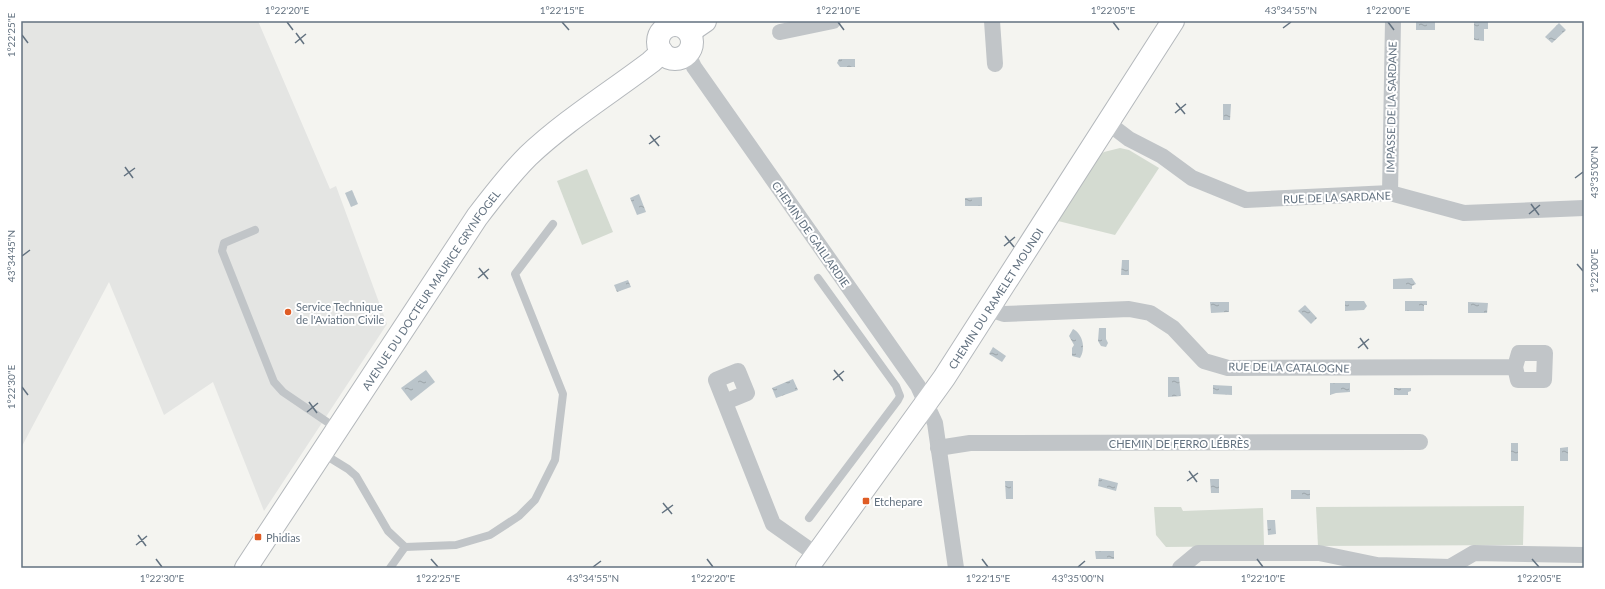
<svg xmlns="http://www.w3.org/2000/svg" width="1605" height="589" font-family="Lato,sans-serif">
<defs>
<pattern id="water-ripples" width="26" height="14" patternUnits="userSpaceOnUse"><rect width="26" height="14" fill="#bac4ca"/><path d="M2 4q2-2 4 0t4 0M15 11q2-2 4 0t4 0" fill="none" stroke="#9ba4a9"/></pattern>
</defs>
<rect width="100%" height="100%" fill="#f4f4f0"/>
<polygon fill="#e4e5e3" points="21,21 258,21 330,189 336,186 387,324 264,511 213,382 164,415 109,282 21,448"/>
<g fill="#d4dbd1">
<polygon points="1120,148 1129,150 1159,168 1115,235 1058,221 1098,156 1104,152"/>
<polygon points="587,169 613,232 582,245 557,181"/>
<polygon points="1524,506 1523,545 1318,546 1316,507"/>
<polygon points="1154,507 1181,507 1183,511 1263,508 1264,546 1166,547 1156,535"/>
</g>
<g fill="url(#water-ripples)">
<rect x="1416" y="21" width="19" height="9"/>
<polygon points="1474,21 1488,21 1488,29 1484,29 1484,41 1474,40"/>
<polygon points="1559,23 1566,30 1552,43 1545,37"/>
<polygon points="839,59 855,59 855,67 840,67 837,63"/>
<polygon points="1223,104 1231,104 1230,120 1223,120"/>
<polygon points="352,190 358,204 351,207 345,193"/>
<polygon points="639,194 646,212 637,215 630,198"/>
<polygon points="982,197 982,206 965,206 965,198"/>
<polygon points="1122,260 1129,260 1129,275 1121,275"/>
<polygon points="1412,278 1416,284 1412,286 1412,289 1393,289 1393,279"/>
<polygon points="628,280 631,287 617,292 614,285"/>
<polygon points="1345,301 1364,301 1367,306 1364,310 1345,311"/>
<polygon points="1405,301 1427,301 1427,305 1424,305 1424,311 1405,311"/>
<polygon points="1210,302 1229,302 1229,312 1211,313"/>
<polygon points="1468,302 1488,303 1487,313 1468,313"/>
<polygon points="1305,305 1317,318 1311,324 1298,311"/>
<polygon points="1099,328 1106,328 1106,339 1108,343 1106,347 1101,346 1098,341"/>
<path d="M1073 329C1083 334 1086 349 1080 358L1072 356V348L1074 345 1069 336Z"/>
<polygon points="993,347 1006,356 1002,362 989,354"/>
<polygon points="426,370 435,382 411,401 401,388"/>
<polygon points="1168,377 1179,377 1181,396 1168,397"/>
<polygon points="793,379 798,390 776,398 772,388"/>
<polygon points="1330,383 1350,383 1350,392 1336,393 1330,395"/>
<polygon points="1213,385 1232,386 1232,395 1213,394"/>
<polygon points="1394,388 1411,388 1411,391 1408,392 1408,395 1394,395"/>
<rect x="1511" y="443" width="7" height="18"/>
<polygon points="1568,447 1568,461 1560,461 1560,448"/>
<polygon points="1099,478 1118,483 1116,491 1098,486"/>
<polygon points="1210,479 1219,479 1219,493 1211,493"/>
<polygon points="1005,481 1013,481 1013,499 1006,499"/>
<rect x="1291" y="490" width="19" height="9"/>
<polygon points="1267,520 1275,520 1276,534 1268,535"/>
<polygon points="1095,551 1114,551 1114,559 1096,559"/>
</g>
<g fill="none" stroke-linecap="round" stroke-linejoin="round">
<defs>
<g id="secondary">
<circle cx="675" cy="42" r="17"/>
<polyline points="689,32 705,21"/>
<path id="s1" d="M246 568 477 217C493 196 509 175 528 156 565 121 610 93 651 62L662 52"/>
<path id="s2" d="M807 568 944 378 1173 21"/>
</g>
</defs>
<use href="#secondary" stroke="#b4b8bc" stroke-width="24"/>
<g stroke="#c1c5c8" stroke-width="8">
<polyline points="255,230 224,243 222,251 274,382 283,392 336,428"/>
<polyline points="322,453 348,469 356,476 388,531 405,547 390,568"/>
<polyline points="809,518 898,400 900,396 896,386 818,278"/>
<polyline points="405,547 456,545 490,535 519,516 535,500 555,460 563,394 515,274 553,224"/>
</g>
<g stroke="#c1c5c8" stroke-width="16">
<polyline points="670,21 670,26"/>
<polyline points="992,21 995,64"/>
<polyline points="780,32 833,21"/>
<polyline points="688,54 694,67 918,386 935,423 956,568"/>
<polyline points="1108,123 1129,139 1162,156 1192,178 1246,200 1390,193 1464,213 1584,208"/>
<polyline points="1390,193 1393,21"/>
<polyline points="989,309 1004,314 1129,309 1150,313 1173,328 1204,361 1228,368 1515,367 1518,380 1544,380 1545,353 1519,353 1515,367"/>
<polyline points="725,402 747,393 738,371 716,380 773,524 817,555"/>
<polyline points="938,448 970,443 1420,442"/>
<polyline points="1180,568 1198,553 1319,553 1377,565 1450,567 1474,553 1584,555"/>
</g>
<use href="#secondary" stroke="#fff" stroke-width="22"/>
</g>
<path fill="none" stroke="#637280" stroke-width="1.5" d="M287 22 293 30M562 22 569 30M838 22 844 30M1113 22 1119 30M1388 22 1394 30M1283 28 1291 22M296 33 304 44M22 35 28 43M295 43 306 34M1176 103 1185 114M1175 113 1186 104M650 135 659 146M649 144 660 136M125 167 133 178M124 176 135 168M1575 178 1583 172M1531 204 1539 215M1529 214 1540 205M1005 236 1014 247M1004 246 1015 237M22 256 30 250M1577 264 1583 271M479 268 488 279M478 278 489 269M1360 338 1368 349M1358 348 1369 339M834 370 843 381M833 380 844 371M22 387 28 395M309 402 317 413M307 412 318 403M1189 471 1197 482M1187 481 1198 473M663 503 672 514M662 513 673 505M138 535 146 546M136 545 147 536M156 559 162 567M431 559 438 567M707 559 713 567M982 559 988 567M1257 559 1263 567M1532 559 1539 567M593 567 601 561M1078 567 1085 561"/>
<g fill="#df5c25" stroke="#fff" stroke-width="1.5">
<circle cx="288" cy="312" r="4"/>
<rect x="862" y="497" width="8" height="8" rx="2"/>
<rect x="254" y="533" width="8" height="8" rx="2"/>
</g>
<g text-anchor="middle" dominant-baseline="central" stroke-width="4" stroke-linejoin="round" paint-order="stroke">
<g font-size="11" fill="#637280" stroke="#fff">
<text transform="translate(1391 107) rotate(-89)">IMPASSE DE LA SARDANE</text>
<text transform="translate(1337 197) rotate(-2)">RUE DE LA SARDANE</text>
<text transform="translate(811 234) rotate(55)">CHEMIN DE GAILLARDIE</text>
<text stroke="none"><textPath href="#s1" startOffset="334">AVENUE DU DOCTEUR MAURICE GRYNFOGEL</textPath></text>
<text stroke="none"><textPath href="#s2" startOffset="329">CHEMIN DU RAMELET MOUNDI</textPath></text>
<text transform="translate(1289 367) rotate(1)">RUE DE LA CATALOGNE</text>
<text x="1179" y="443">CHEMIN DE FERRO LÉBRÈS</text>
</g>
<g font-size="11" fill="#637280" stroke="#fff" text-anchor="start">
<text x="296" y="306">Service Technique<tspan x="296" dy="13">de l'Aviation Civile</tspan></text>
<text x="874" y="501">Etchepare</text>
<text x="266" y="537">Phidias</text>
</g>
</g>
<rect width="1605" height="589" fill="none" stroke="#ffffff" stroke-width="44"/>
<rect x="22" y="22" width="1561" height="545" fill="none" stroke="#637280" stroke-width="1.5"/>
<g font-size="10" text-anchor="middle" fill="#637280">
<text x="287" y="14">1°22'20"E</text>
<text x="562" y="14">1°22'15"E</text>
<text x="838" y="14">1°22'10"E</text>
<text x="1113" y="14">1°22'05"E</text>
<text x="1291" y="14">43°34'55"N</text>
<text x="1388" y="14">1°22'00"E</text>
<text transform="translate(11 35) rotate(-90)" y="4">1°22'25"E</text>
<text transform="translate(1594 172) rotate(-90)" y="4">43°35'00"N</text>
<text transform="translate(11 256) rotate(-90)" y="4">43°34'45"N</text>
<text transform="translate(1594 271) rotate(-90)" y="4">1°22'00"E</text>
<text transform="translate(11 387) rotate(-90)" y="4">1°22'30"E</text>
<text x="162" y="582">1°22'30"E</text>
<text x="438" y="582">1°22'25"E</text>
<text x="593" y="582">43°34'55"N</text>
<text x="713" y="582">1°22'20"E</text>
<text x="988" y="582">1°22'15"E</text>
<text x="1078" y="582">43°35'00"N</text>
<text x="1263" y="582">1°22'10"E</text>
<text x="1539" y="582">1°22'05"E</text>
</g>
</svg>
